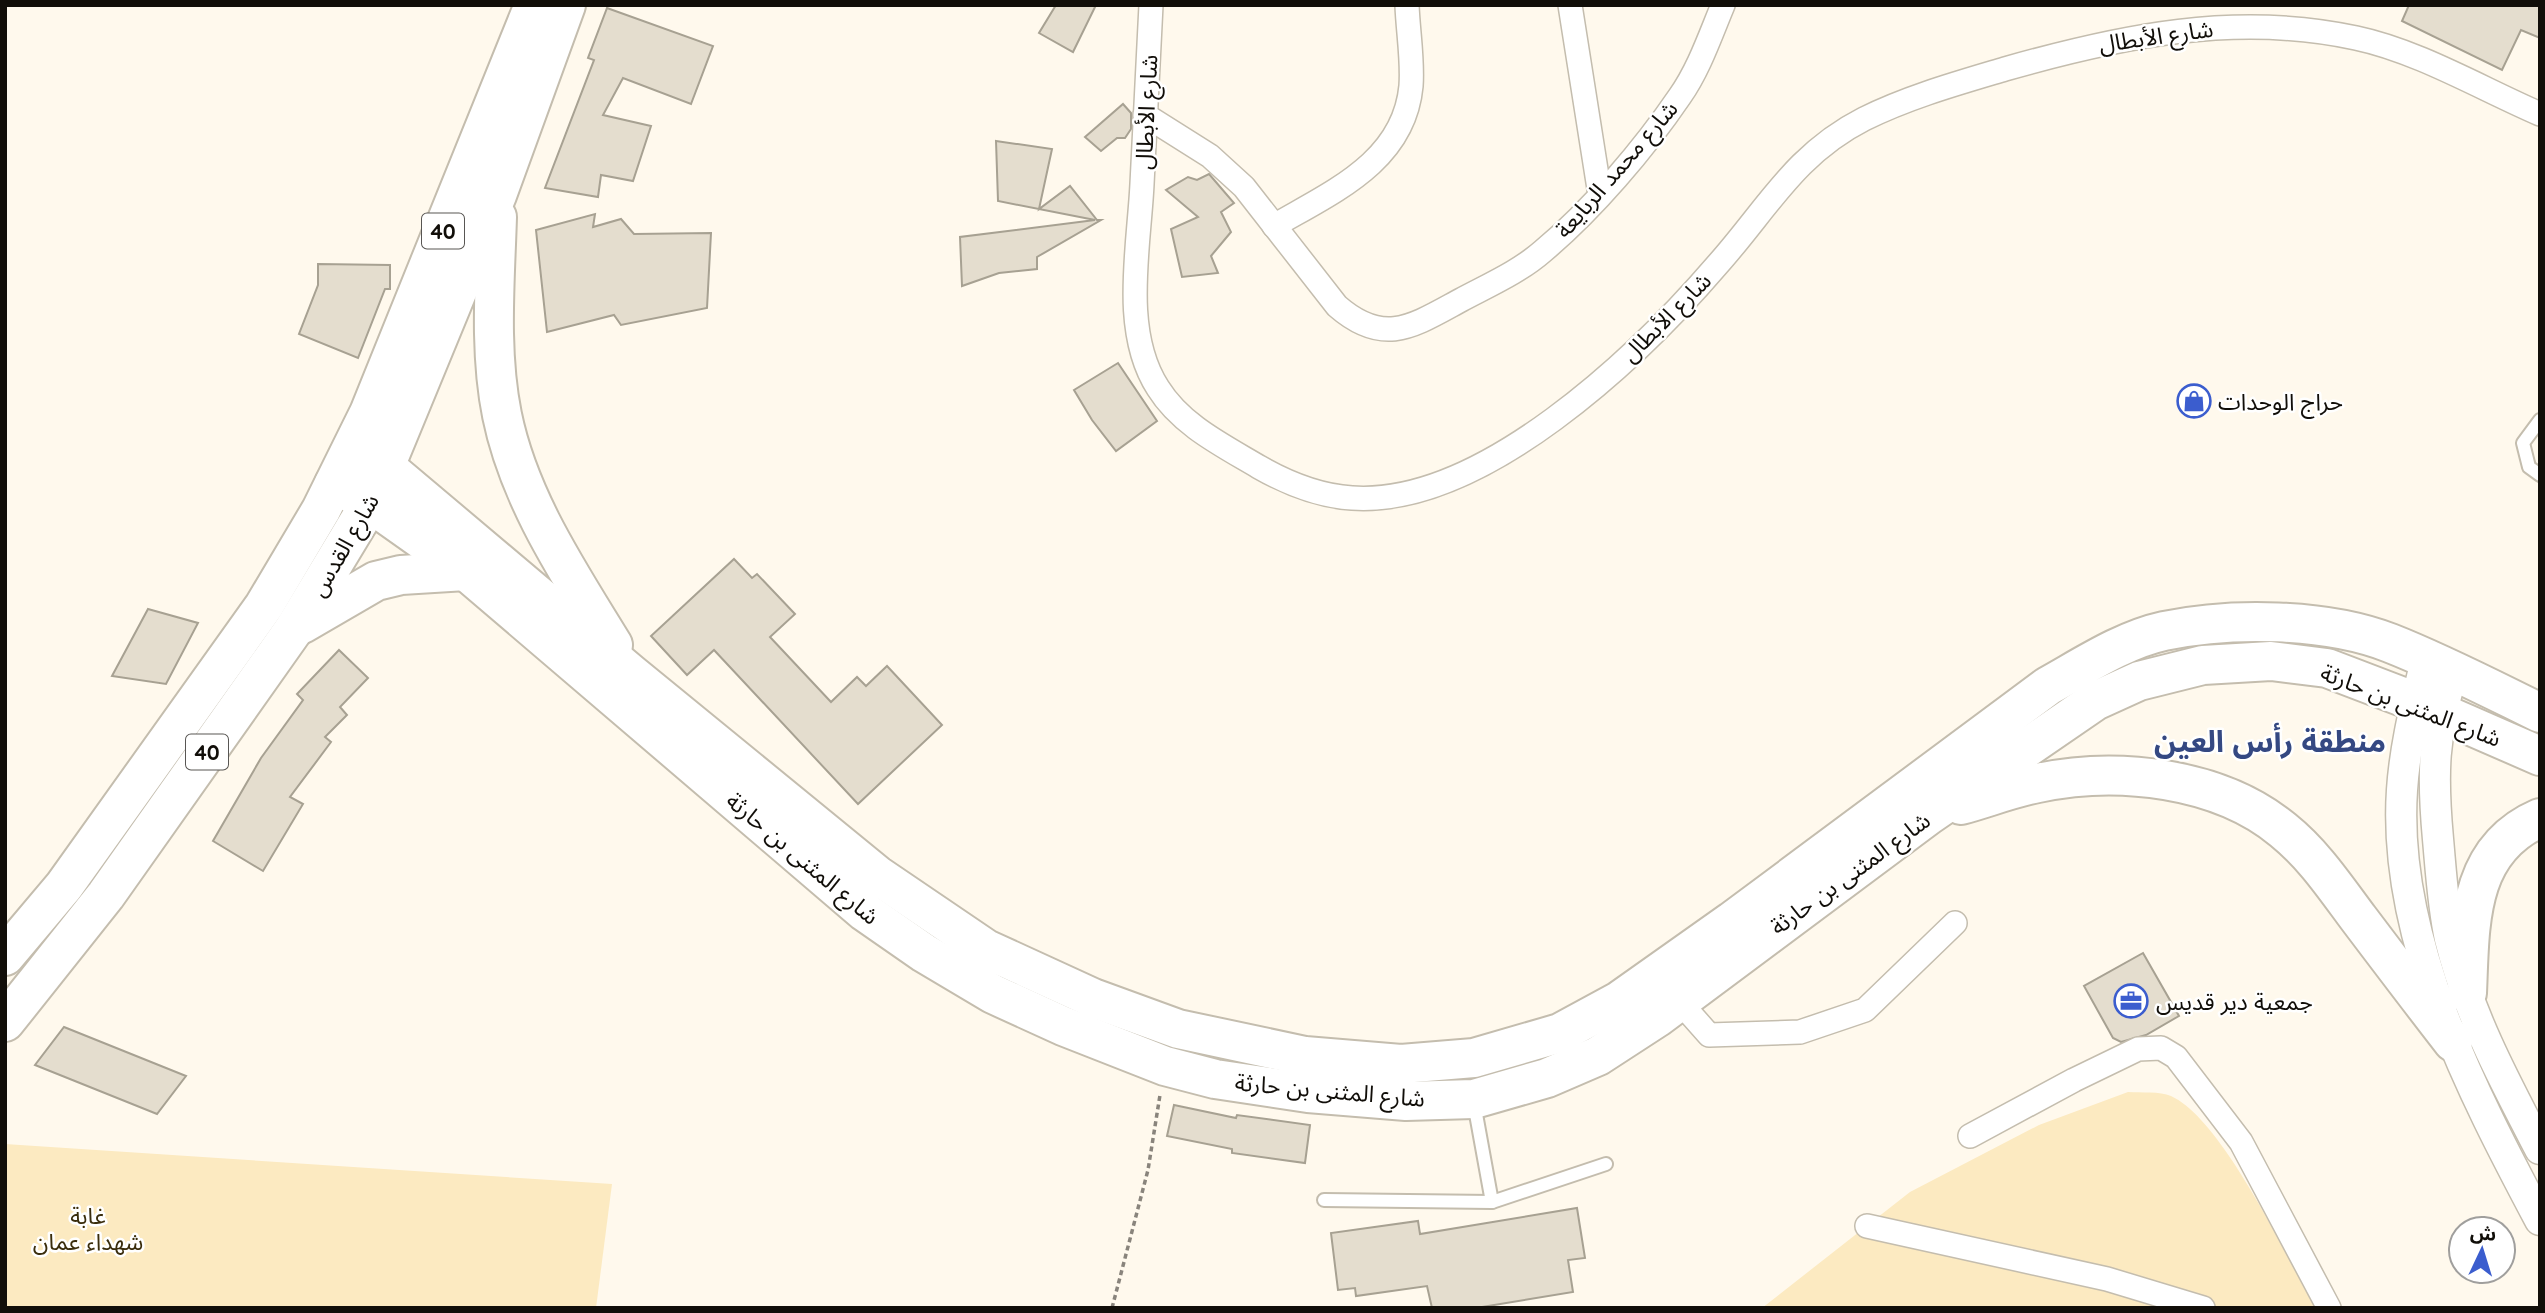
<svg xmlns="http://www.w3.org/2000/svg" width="2545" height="1313" font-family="Quicksand,'Noto Sans Arabic',sans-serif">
<rect width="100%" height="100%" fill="#fff9ed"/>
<g fill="#fceac1">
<path d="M2128 1092C2141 1093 2160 1091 2171 1096 2223 1120 2286 1256 2315 1308H1762L1910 1192 2039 1125Z"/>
<polygon points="5,1144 612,1184 596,1308 5,1308"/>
</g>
<g fill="#e4ddce" stroke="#a7a192" stroke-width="2">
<polygon points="1056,5 1096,5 1073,52 1039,33"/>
<polygon points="2409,5 2540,5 2540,38 2521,30 2502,70 2402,21"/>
<polygon points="607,8 713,46 691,104 623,78 603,115 651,126 633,181 601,175 598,197 545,188 594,60 588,58"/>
<polygon points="1123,104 1131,113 1131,129 1125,138 1117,138 1101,151 1085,137"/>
<polygon points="996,141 1052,149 1039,209 1070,186 1097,220 1101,220 1037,257 1037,269 999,273 962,286 960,237 1095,220 998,201"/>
<polygon points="1209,174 1234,203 1221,212 1231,232 1211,256 1218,273 1182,277 1171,229 1198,217 1166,190 1188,177 1197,180"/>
<polygon points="595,214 593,227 621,219 634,234 711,233 707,308 621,325 614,315 547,332 536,230"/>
<polygon points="318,264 390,265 390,289 385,289 358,358 299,334 318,285"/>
<polygon points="1118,363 1157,421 1116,451 1092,420 1074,390"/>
<polygon points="734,559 752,578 757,574 795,614 770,637 831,702 857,677 866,686 887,666 942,725 858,804 714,650 687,675 651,636"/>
<polygon points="148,609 198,623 166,684 112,676"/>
<polygon points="339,650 368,678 340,707 347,715 325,737 331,742 290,797 303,804 263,871 213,841 261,758 303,700 297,694"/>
<polygon points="2143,953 2179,1016 2146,1035 2121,1042 2113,1038 2084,986"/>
<polygon points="64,1027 186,1076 157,1114 35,1065"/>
<polygon points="1174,1105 1236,1118 1237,1115 1310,1125 1305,1163 1232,1153 1232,1149 1167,1136"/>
<polygon points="1577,1208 1585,1258 1568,1260 1573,1292 1476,1308 1432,1308 1427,1286 1356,1296 1355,1288 1338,1290 1331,1233 1418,1221 1420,1234"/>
</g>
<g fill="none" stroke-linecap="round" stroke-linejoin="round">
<defs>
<g id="service">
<polyline points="2540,420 2523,443 2529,467 2540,475"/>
<polyline points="1474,1103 1492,1202"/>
<polyline points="1324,1200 1492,1202 1606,1164"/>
</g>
<g id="minor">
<path d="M1151 5C1148 65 1145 124 1142 184 1139 248 1121 331 1158 388 1181 425 1222 445 1259 467 1287 483 1319 496 1352 498 1482 507 1639 356 1718 264 1767 209 1795 154 1864 119 1908 97 1958 83 2005 69 2121 36 2236 12 2356 38 2418 51 2482 89 2540 114"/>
<polyline points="1570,5 1600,195"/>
<path d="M1145 115 1210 156 1244 187 1337 306C1384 347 1413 326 1461 300 1489 285 1519 272 1543 251 1592 210 1644 149 1680 96 1699 69 1710 36 1723 5"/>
<path d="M1274 226C1332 192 1404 162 1411 86 1413 60 1408 32 1407 5"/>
<polyline points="1679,1001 1709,1035 1800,1032 1865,1010 1955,923"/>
<polyline points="1970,1136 2074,1080 2138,1049 2161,1048 2176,1057 2241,1142 2329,1308"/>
<polyline points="1867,1226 2107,1279 2203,1308"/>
</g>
<g id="tertiary">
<path d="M2426 660C2416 703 2405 745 2402 790 2392 938 2472 1092 2540 1220"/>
<path d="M2453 672C2433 735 2432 774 2438 839 2441 872 2443 907 2450 939 2468 1013 2505 1082 2540 1149"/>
</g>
<g id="trunk">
<path d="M497 217C495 282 489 351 502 415 519 499 569 573 613 645"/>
<path d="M349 455 387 468 630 673 877 875 986 949 1093 998 1178 1029 1305 1056 1401 1064 1474 1058 1560 1033 1619 1001 1732 921 2048 686C2084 666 2123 640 2164 631 2231 617 2326 618 2390 643 2441 663 2491 689 2540 713"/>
<polyline points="334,484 370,503 466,571 865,912 924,953 993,994 1063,1026 1165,1066 1215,1079 1308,1093 1406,1101 1474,1099 1547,1078 1598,1056 1658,1017 1929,815 2095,701 2139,681 2203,665 2271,661 2327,668 2416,702 2540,756"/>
<polyline points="302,624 376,581 401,575 466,571"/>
<path d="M1961 805C1987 798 2012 788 2038 783 2117 766 2219 777 2283 830 2314 855 2335 887 2359 919 2390 960 2421 1001 2453 1042"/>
<polyline points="5,956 64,886 264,606 321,510 369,413 534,5"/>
<path d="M2467 993C2470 926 2466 850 2540 818"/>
<polyline points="5,1022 106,895 294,629 370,503 497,195 566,5"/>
</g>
</defs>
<use href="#service" stroke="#c4bdae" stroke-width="16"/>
<use href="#minor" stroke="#c4bdae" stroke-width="26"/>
<use href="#tertiary" stroke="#c4bdae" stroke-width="33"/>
<use href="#trunk" stroke="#c4bdae" stroke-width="42"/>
<polyline stroke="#89847c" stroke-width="3.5" stroke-dasharray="5 3.5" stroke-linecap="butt" points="1112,1308 1148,1170 1160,1095"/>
<use href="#service" stroke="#fff" stroke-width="12"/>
<use href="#minor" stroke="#fff" stroke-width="23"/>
<use href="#tertiary" stroke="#fff" stroke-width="30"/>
<use href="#trunk" stroke="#fff" stroke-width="38"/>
</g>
<defs>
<symbol id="shop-ring" viewBox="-11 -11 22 22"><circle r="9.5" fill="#fff" stroke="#3b5dce" stroke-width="1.5"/><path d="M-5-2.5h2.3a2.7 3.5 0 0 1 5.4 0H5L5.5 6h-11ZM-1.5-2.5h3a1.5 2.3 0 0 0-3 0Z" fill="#3b5dce"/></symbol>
<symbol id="office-ring" viewBox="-11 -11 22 22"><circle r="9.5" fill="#fff" stroke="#3b5dce" stroke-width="1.5"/><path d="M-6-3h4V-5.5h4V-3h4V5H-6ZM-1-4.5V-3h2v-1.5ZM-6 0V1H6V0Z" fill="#3b5dce"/></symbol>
</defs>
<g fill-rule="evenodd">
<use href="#shop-ring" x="2175" y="382" width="38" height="38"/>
<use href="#office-ring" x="2112" y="982" width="38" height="38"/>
</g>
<g text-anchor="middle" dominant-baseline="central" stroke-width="5" stroke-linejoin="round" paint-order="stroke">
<g fill="#fff" stroke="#585653" stroke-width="2">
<rect x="422" y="213.5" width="42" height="35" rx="5"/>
<rect x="186" y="734.5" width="42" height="35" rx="5"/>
</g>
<g font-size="21" font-weight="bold" fill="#110e09">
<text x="443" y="231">40</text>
<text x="207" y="752">40</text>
</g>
<g font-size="23" fill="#110e09" stroke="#fff">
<text transform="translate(2156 36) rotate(-8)">شارع الأبطال</text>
<text transform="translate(1146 112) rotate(-87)">شارع الأبطال</text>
<text transform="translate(1616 169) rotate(-49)">شارع محمد الربايعة</text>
<text transform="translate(1666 317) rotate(-45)">شارع الأبطال</text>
<text transform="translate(344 545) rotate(-60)">شارع القدس</text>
<text transform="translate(2411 705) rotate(21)">شارع المثنى بن حارثة</text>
<text transform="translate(803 858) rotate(40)">شارع المثنى بن حارثة</text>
<text transform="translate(1850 873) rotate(-36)">شارع المثنى بن حارثة</text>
<text transform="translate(1330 1090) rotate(5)">شارع المثنى بن حارثة</text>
</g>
<g font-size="23" fill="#110e09" stroke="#fff" text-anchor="start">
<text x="2218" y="401">حراج الوحدات</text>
<text x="2156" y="1001">جمعية دير قديس</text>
</g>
<g font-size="23" fill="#3a2d0c" stroke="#fff">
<text x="88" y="1215">غابة<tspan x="88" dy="26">شهداء عمان</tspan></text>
</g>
<g font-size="30" font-weight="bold" fill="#344882" stroke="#fff">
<text x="2270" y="741">منطقة رأس العين</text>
</g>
</g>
<rect width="2545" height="1313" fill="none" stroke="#110e09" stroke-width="14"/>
<g transform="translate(2482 1250) rotate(4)"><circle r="33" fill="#ffffff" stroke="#a09f9d" stroke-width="2"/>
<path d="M0-5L12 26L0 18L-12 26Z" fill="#3b5dce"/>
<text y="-10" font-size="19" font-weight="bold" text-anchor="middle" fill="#110e09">ش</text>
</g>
</svg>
